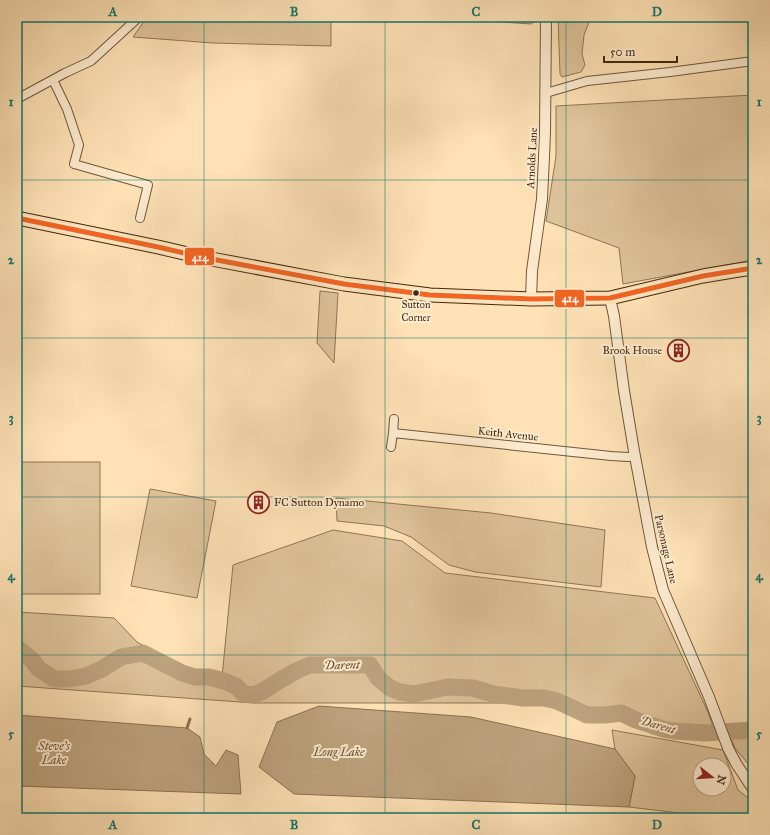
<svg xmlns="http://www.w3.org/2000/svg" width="770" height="835" font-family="'IM FELL Great Primer',serif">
<rect width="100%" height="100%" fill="#fee2b6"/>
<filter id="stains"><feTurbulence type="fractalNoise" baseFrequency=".005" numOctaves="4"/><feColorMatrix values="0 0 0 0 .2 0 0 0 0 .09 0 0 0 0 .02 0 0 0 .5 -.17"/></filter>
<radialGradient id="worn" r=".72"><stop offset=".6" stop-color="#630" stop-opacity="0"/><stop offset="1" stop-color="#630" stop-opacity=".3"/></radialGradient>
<g fill="#dec39a" stroke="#8f7656" fill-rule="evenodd">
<polygon points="147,17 331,17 331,46 213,43 133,37"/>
<polygon points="370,17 537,17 537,19 531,24 487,21"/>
<polygon points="558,17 591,17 584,35 582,54 585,65 581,72 562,77 560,74"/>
<polygon points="753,95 753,260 623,284 619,248 546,221 556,156 556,106"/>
<polygon points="320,291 338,293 334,363 317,343"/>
<rect x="20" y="462" width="80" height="132"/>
<polygon points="150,489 216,501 197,598 131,586"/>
<polygon points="336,498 491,513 605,530 601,587 475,572 449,565 411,537 384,526 337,521"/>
<polygon points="333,530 402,541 445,573 655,598 708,712 714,729 670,727 621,710 587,711 546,695 489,690 507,703 254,703 17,686 17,612 114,618 137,642 187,671 222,677 233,565"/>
<path d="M612 730 723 750 738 790 753 802V818H721L629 807 635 776 615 749ZM700 765H724V789H700Z"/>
<polygon points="730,736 753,736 753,770 735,748"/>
</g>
<g fill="#bda37e" stroke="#8b7252">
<polygon points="319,706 471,717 615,749 635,776 629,807 294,794 259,767 277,722"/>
<polygon points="17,715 187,728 200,737 204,754 216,766 226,750 238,755 241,794 17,786"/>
<polygon points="17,816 87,818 17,818"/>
</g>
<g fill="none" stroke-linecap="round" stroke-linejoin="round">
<polyline stroke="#8b7252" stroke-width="3" points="187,728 190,719"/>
<polyline stroke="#bda37e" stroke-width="17" points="17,648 32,660 39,669 54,679 69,679 86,676 102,669 121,657 143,653 182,673 195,677 209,677 224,681 236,686 244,694 254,695 263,691 282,679 296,671 310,665 370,665 378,678 390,688 400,692 414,694 448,687 473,688 493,694 523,698 544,698 557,701 587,715 605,715 621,713 636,720 663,729 674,731 705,733 753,730"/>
<defs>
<g id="minor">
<polyline points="53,80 67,109 79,145 74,164 148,185 140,218"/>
<polyline points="546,93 587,81 670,72 753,61"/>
<polyline points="17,99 65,73 91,61 139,17"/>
<polyline points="393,433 394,419"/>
<polyline points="391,447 393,433 611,456 628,457 635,456"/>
</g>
<g id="tertiary">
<polyline points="610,298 614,316 624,391 634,451 652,547 663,590 709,697 728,748 737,765 753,789"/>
<polyline points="531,299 532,271 542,199 544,157 545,132 546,17"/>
</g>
<polyline id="primary" points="17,218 158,247 201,257 344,284 430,295 531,299 610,298 703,276 739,270 753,268"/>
</defs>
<use href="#minor" stroke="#70573a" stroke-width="10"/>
<use href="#tertiary" stroke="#70573a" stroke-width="12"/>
<use href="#primary" stroke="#402911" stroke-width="15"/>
<use href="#minor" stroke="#feecd0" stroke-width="8"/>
<use href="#tertiary" stroke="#feecd0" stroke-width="10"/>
<use href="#primary" stroke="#fee2b6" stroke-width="13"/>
<defs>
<polyline id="bus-1" points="17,218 158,247 201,257 344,284 430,295 531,299 610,298 703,276 753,268"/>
</defs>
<use href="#bus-1" stroke="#feecd0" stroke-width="8"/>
<use href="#bus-1" stroke="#f26522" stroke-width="5"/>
</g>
<path fill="none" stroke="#0f766e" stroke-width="1" stroke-opacity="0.55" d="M204 17V818M385 17V818M566 17V818M17 180H753M17 338H753M17 497H753M17 655H753"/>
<defs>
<symbol id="building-ring" viewBox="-11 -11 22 22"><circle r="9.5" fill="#feecd0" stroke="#8f2418" stroke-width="1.5"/><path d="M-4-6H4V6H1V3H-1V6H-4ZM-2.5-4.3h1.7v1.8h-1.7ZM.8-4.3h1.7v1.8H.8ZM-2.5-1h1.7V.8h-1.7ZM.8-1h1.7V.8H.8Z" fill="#8f2418"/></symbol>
</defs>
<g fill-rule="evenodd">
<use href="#building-ring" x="666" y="338" width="25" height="25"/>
<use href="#building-ring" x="246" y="490" width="25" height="25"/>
</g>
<circle fill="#402911" stroke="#feecd0" stroke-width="1.5" cx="416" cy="293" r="3.5"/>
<g text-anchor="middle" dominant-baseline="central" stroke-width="4" stroke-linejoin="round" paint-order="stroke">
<g font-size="10" fill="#402911" stroke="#feecd0">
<text x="416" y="305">Sutton<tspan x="416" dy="13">Corner</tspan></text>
</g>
<g font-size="11" fill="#402911" stroke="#feecd0">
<text transform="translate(532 158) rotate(-87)">Arnolds Lane</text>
<text transform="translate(508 434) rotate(6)">Keith Avenue</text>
<text transform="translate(666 549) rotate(77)">Parsonage Lane</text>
</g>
<g font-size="11" fill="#402911" stroke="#feecd0" text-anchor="end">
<text x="662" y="350">Brook House</text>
<text x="274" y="502" text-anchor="start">FC Sutton Dynamo</text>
</g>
<g font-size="12" font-style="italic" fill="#664e32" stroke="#feecd0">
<text transform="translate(342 665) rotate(-1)">Darent</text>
<text transform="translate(658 725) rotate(17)">Darent</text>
<text x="54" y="746">Steve's<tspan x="54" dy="14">Lake</tspan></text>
<text x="339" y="752">Long Lake</text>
</g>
</g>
<g stroke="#feecd0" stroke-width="1.5">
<rect x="184" y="247" width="31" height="19" rx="4" fill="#f26522"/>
<rect x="554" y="289" width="31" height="19" rx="4" fill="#f26522"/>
</g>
<g font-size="11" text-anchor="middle" font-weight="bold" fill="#fff">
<text x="200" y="261">414</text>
<text x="570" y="302">414</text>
</g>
<rect width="770" height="835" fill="none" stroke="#fee2b6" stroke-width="44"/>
<g transform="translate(712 777) rotate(107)"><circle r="19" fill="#feecd0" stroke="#b29e84"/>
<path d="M0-3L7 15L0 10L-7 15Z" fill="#8f2418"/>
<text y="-6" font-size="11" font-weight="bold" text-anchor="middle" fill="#402911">N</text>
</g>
<path d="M604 56v6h73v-6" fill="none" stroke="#402911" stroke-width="2"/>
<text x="610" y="56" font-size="12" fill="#402911" stroke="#feecd0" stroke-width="3" paint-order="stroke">50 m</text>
<rect x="22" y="22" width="726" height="791" fill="none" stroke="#0f766e" stroke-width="1.5"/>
<g font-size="13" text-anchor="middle" font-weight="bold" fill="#0f766e">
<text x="113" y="16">A</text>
<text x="294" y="16">B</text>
<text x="476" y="16">C</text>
<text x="657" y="16">D</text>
<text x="11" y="106">1</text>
<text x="759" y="106">1</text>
<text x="11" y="264">2</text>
<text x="759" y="264">2</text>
<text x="11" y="422">3</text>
<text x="759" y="422">3</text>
<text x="11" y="580">4</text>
<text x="759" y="580">4</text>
<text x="11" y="738">5</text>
<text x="759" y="738">5</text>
<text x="113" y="829">A</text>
<text x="294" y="829">B</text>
<text x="476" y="829">C</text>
<text x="657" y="829">D</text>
</g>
<rect width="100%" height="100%" filter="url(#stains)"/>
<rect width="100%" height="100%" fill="url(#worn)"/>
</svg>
